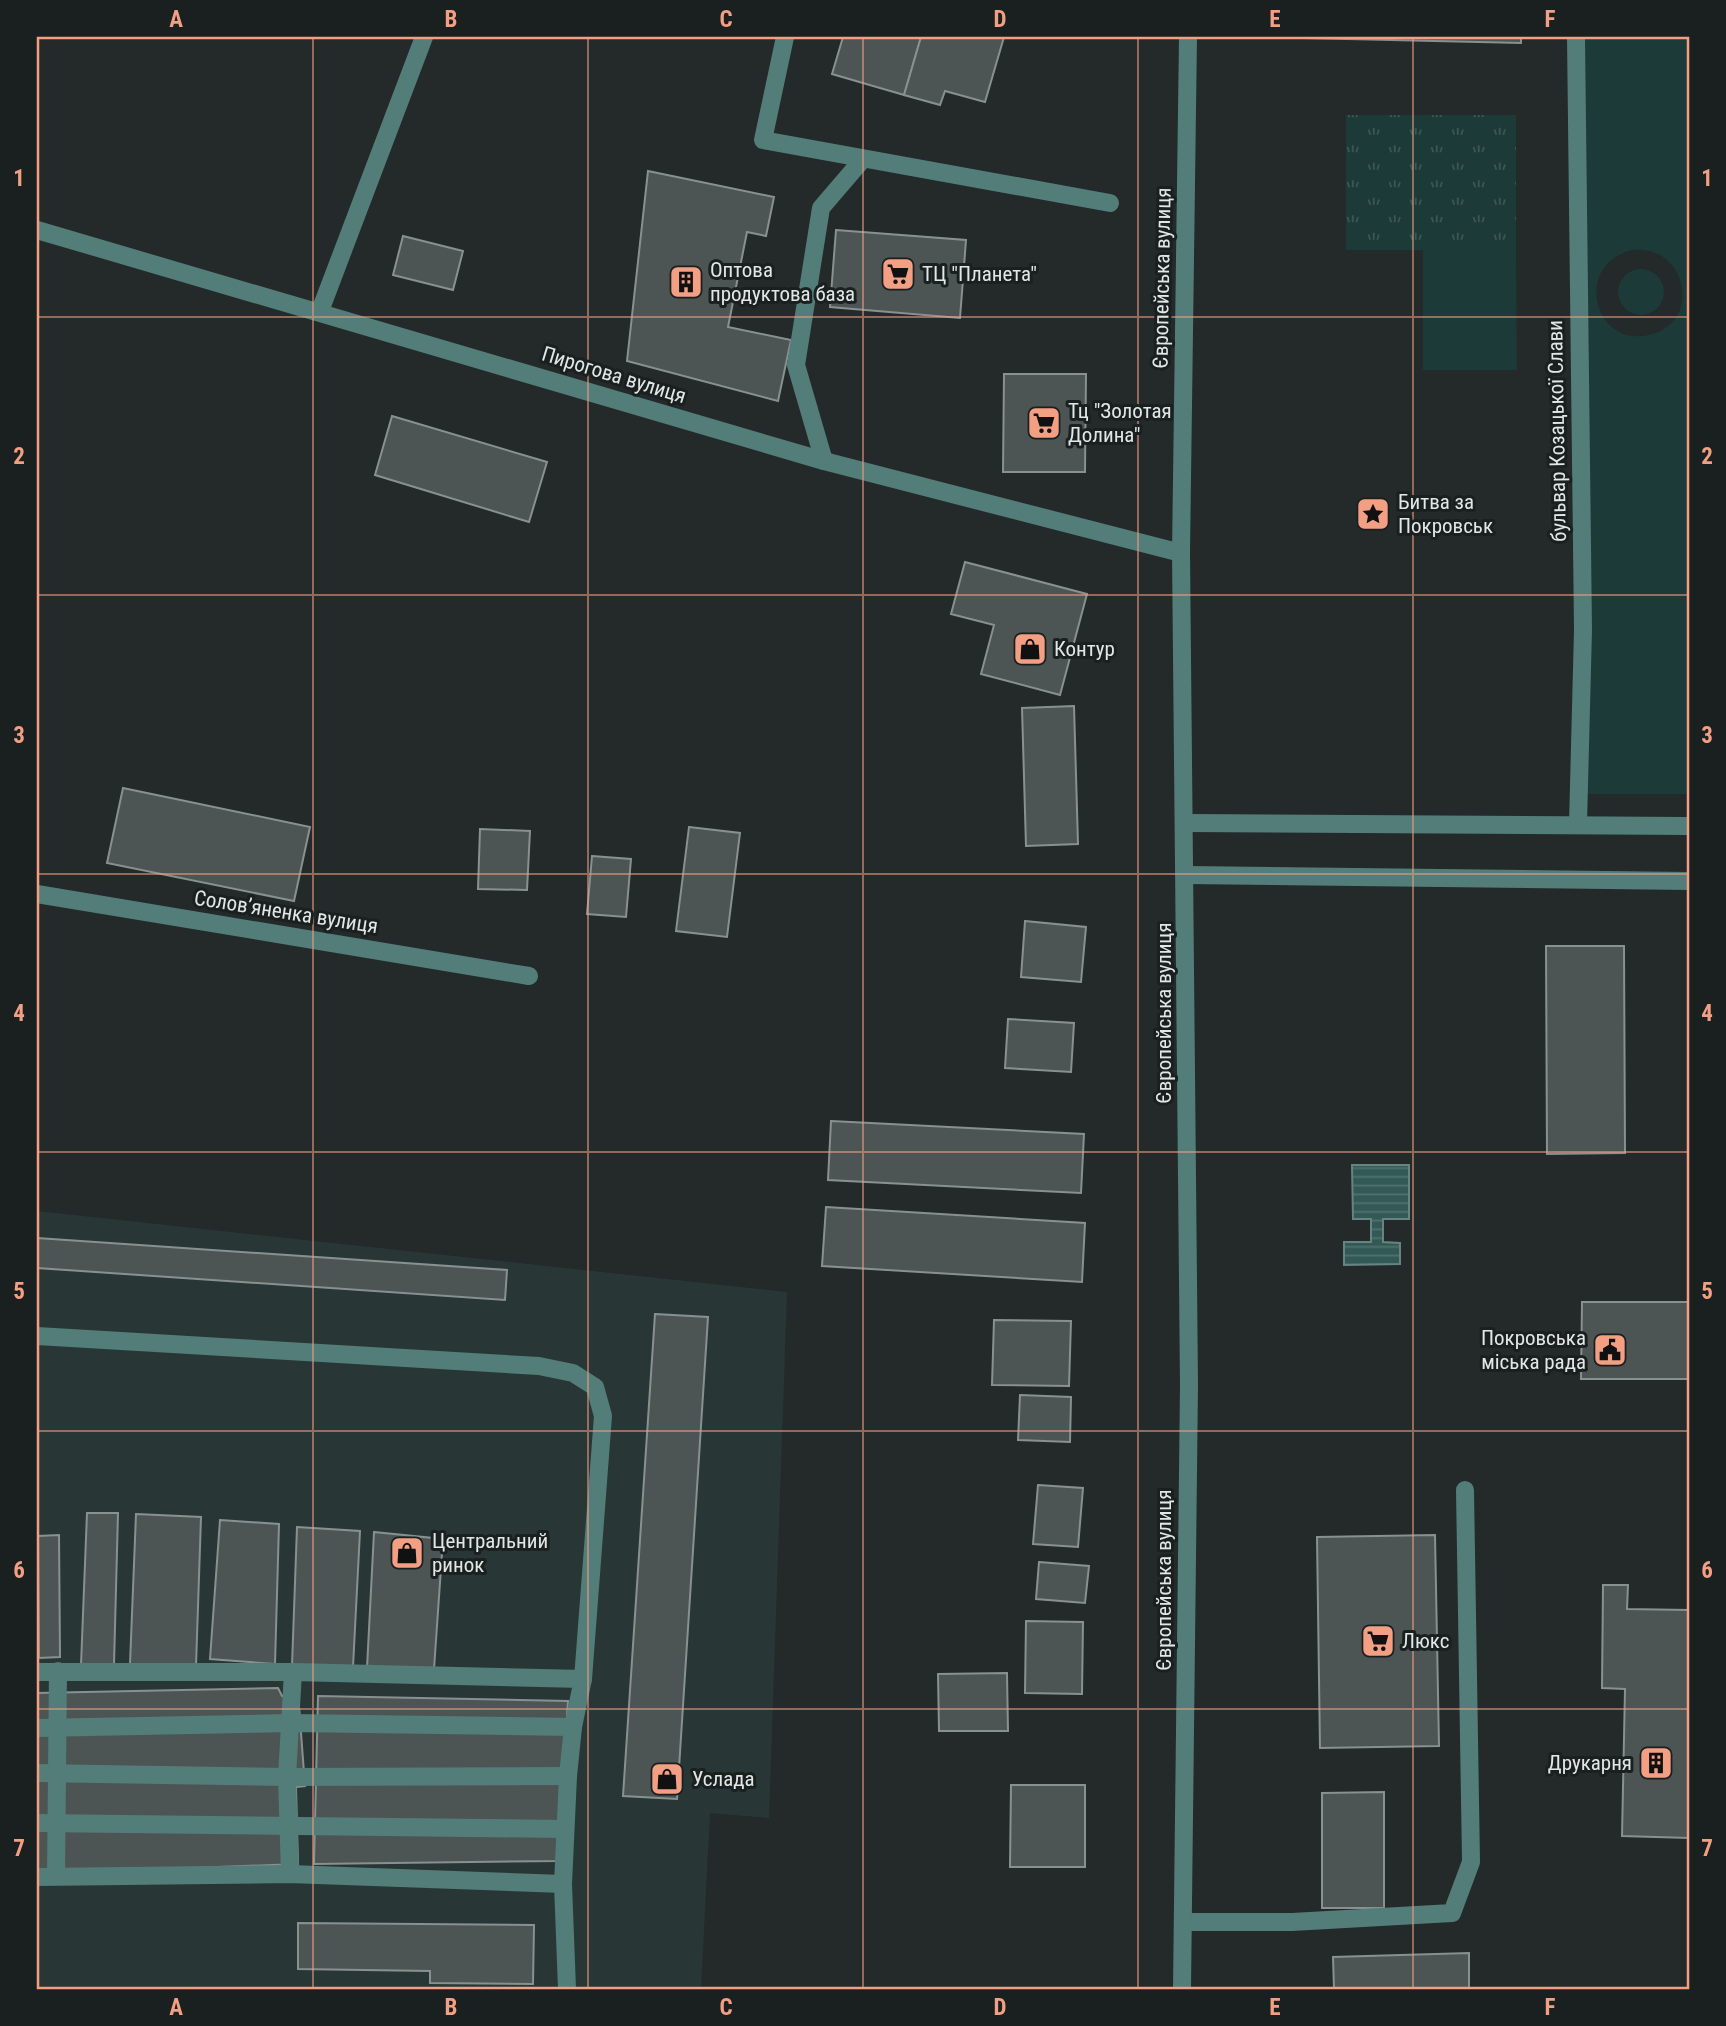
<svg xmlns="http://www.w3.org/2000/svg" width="1726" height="2026" font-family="'Roboto Condensed',sans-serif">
<defs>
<pattern id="park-tufts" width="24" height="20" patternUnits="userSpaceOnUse" patternTransform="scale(1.75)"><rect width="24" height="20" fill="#1c3a37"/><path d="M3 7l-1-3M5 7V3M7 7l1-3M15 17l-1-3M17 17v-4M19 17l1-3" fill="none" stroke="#3d5654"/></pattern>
<pattern id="water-rules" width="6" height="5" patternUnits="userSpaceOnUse" patternTransform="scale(1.75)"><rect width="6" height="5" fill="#335956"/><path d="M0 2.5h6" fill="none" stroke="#50716e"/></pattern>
</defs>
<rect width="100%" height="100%" fill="#232a29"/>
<polygon fill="#283736" points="37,1211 787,1292 769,1818 710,1813 701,1989 37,1989"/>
<g fill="#1c3a37" fill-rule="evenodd">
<path d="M1577 37H1689V794H1585ZM1633 250C1687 244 1703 323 1649 335 1593 348 1573 263 1633 250Z"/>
<polygon points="1423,250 1516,250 1517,370 1423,370"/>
<circle cx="1641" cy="292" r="23"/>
</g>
<rect fill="url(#park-tufts)" x="1346" y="115" width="170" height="135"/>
<polygon fill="url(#water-rules)" stroke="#688481" stroke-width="2" points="1352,1165 1409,1165 1409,1219 1383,1219 1383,1242 1400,1243 1400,1264 1344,1265 1344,1242 1371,1242 1371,1219 1353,1219"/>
<g fill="#4d5454" stroke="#889190" stroke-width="2">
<polygon points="843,37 921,37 904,95 832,74"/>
<polygon points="921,37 1004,37 985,102 945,91 940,105 904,95"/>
<polygon points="1264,37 1521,37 1521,43"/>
<polygon points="648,171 774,197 766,236 747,232 728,327 791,340 778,401 627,361"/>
<polygon points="836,230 966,240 960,318 830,307"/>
<polygon points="403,236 463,251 453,290 393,275"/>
<polygon points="1004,374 1086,374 1085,472 1003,472"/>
<polygon points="392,416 547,462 529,522 375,475"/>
<polygon points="965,562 1087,594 1060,695 981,674 994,625 951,614"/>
<polygon points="1074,706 1078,844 1026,846 1022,708"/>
<polygon points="123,788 310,827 294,901 107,863"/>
<polygon points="689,827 740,833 727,937 676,931"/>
<polygon points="480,829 530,831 527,890 478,889"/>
<polygon points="592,856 631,859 626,917 587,914"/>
<polygon points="1025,921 1086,927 1081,982 1021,977"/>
<polygon points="1546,946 1624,946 1625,1153 1547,1154"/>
<polygon points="1008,1019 1074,1023 1071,1072 1005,1068"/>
<polygon points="831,1121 1084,1134 1081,1193 828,1180"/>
<polygon points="826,1207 1085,1223 1082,1282 822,1266"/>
<polygon points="37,1238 507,1270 505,1300 37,1268"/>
<polygon points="1582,1302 1689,1302 1689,1379 1581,1379"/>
<polygon points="655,1314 708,1317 677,1799 623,1796"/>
<polygon points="994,1320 1071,1321 1069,1386 992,1385"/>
<polygon points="1020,1395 1071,1397 1070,1442 1018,1440"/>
<polygon points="1038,1485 1083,1488 1078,1547 1033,1544"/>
<polygon points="87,1513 118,1513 114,1664 81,1665"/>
<polygon points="136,1514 201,1517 196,1666 130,1664"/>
<polygon points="220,1520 279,1524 275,1664 210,1659"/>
<polygon points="297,1527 360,1531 353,1667 292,1666"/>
<polygon points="374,1532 443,1539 434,1669 367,1668"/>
<polygon points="59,1535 60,1657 39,1658 38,1536"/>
<polygon points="1435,1535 1439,1746 1320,1748 1317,1537"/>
<polygon points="1039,1562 1089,1566 1085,1603 1036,1599"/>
<polygon points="1603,1585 1628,1585 1627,1609 1689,1610 1689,1838 1622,1836 1625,1689 1602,1688"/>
<polygon points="1026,1621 1083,1622 1082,1694 1025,1693"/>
<polygon points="1007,1673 1008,1731 939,1731 938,1674"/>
<polygon points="278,1688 282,1696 298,1693 305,1786 296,1787 298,1864 37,1874 37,1693"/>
<polygon points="318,1696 568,1701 557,1861 314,1864"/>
<polygon points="1011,1785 1085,1785 1085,1867 1010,1867"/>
<polygon points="1384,1792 1384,1908 1322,1908 1322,1793"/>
<polygon points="298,1923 534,1925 533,1984 430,1983 430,1971 298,1969"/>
<polygon points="1469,1953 1469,1989 1334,1989 1333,1957"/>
</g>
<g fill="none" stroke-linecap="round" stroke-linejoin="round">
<g stroke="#537d79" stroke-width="18">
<polyline points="785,37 763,140 1110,203"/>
<polyline points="1576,37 1583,630 1578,824"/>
<polyline points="37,230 824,461 1181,553"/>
<polyline points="320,311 424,37"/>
<polyline points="824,461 796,365 821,208 863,159"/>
<polyline points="1185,823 1689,826"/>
<polyline points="1186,875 1689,881"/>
<polyline points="37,894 529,976"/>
<polyline points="37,1336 539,1366 573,1373 595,1387 603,1416 583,1679 573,1727 568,1776 563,1884 567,1989"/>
<polyline points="37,1672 293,1672 583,1679"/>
<polyline points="37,1728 291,1723 573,1727"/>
<polyline points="37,1773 287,1777 568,1776"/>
<polyline points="37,1823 565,1829"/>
<polyline points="290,1874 287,1777 293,1672"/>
<polyline points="56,1876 58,1671"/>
<polyline points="37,1877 290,1874 563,1884"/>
<polyline points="1184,1922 1292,1922 1452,1913 1471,1862 1465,1490"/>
<polyline points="1182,1989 1189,1385 1181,553 1188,37"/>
</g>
</g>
<path fill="none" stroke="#f39f84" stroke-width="2" stroke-opacity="0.55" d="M313 37V1989M588 37V1989M863 37V1989M1138 37V1989M1413 37V1989M37 317H1689M37 595H1689M37 874H1689M37 1152H1689M37 1431H1689M37 1709H1689"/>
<defs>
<symbol id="supermarket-square" viewBox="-11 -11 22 22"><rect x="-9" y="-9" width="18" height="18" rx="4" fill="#f39f84" stroke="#19201f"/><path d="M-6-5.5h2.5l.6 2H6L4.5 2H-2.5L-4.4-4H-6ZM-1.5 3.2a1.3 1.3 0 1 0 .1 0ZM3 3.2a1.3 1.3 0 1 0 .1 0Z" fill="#111"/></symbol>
<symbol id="building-square" viewBox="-11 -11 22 22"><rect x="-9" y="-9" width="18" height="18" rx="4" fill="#f39f84" stroke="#19201f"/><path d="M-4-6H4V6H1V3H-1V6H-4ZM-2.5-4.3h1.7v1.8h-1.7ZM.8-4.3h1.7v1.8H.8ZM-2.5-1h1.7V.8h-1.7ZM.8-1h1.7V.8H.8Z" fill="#111"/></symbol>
<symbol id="sight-square" viewBox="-11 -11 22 22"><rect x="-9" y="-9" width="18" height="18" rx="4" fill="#f39f84" stroke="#19201f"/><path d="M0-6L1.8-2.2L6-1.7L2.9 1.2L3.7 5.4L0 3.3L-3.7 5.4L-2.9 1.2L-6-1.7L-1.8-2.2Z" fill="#111"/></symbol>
<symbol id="shop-square" viewBox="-11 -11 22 22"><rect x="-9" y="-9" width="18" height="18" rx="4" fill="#f39f84" stroke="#19201f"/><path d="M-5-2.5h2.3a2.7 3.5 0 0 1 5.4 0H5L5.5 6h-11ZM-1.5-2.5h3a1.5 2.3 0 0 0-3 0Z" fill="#111"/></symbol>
<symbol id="civic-square" viewBox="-11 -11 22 22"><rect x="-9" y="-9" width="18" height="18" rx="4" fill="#f39f84" stroke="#19201f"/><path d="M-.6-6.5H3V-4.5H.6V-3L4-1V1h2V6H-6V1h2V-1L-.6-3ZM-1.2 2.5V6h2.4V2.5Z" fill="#111"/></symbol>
</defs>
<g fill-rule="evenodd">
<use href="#supermarket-square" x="879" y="255" width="38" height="38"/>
<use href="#building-square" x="667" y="263" width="38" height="38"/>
<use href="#supermarket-square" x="1025" y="404" width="38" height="38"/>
<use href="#sight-square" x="1354" y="495" width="38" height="38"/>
<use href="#shop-square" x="1011" y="630" width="38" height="38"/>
<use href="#civic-square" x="1591" y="1331" width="38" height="38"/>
<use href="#shop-square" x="388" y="1534" width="38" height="38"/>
<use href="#supermarket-square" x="1359" y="1622" width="38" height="38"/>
<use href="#building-square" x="1637" y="1744" width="38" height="38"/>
<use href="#shop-square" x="648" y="1760" width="38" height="38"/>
</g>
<g text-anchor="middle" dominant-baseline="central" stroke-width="6" stroke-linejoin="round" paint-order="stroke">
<g font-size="21" fill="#e2e7e6" stroke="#19201f" text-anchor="start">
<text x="710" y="270">Оптова<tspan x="710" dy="24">продуктова база</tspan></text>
<text x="922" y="274">ТЦ "Планета"</text>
<text x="1068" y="411">Тц "Золотая<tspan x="1068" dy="24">Долина"</tspan></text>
<text x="1398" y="502">Битва за<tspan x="1398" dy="24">Покровськ</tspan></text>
<text x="1054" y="649">Контур</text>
<text x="1586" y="1338" text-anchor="end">Покровська<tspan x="1586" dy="24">міська рада</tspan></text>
<text x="432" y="1541">Центральний<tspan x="432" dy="24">ринок</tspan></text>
<text x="1402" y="1641">Люкс</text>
<text x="1632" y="1763" text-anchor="end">Друкарня</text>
<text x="692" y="1779">Услада</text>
</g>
<g font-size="21" fill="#e2e7e6" stroke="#19201f">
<text transform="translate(1162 278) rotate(-89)">Європейська вулиця</text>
<text transform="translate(614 375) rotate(17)">Пирогова вулиця</text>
<text transform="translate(1557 431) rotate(-91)">бульвар Козацької Слави</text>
<text transform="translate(286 912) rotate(9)">Солов’яненка вулиця</text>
<text transform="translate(1164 1013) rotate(-90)">Європейська вулиця</text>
<text transform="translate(1164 1580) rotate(-90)">Європейська вулиця</text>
</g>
</g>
<rect width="1726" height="2026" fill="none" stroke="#19201f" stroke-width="77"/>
<rect x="38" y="38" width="1650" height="1950" fill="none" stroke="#f39f84" stroke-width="2.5"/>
<g font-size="23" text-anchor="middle" font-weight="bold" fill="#f39f84">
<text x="176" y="27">A</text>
<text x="451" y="27">B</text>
<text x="726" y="27">C</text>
<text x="1000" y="27">D</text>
<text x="1275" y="27">E</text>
<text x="1550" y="27">F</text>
<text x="19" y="186">1</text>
<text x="1707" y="186">1</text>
<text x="19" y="464">2</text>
<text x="1707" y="464">2</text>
<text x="19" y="743">3</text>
<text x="1707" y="743">3</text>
<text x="19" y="1021">4</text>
<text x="1707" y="1021">4</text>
<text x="19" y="1299">5</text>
<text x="1707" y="1299">5</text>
<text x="19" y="1578">6</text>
<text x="1707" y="1578">6</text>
<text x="19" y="1856">7</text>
<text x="1707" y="1856">7</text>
<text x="176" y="2015">A</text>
<text x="451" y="2015">B</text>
<text x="726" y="2015">C</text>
<text x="1000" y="2015">D</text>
<text x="1275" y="2015">E</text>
<text x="1550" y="2015">F</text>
</g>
</svg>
